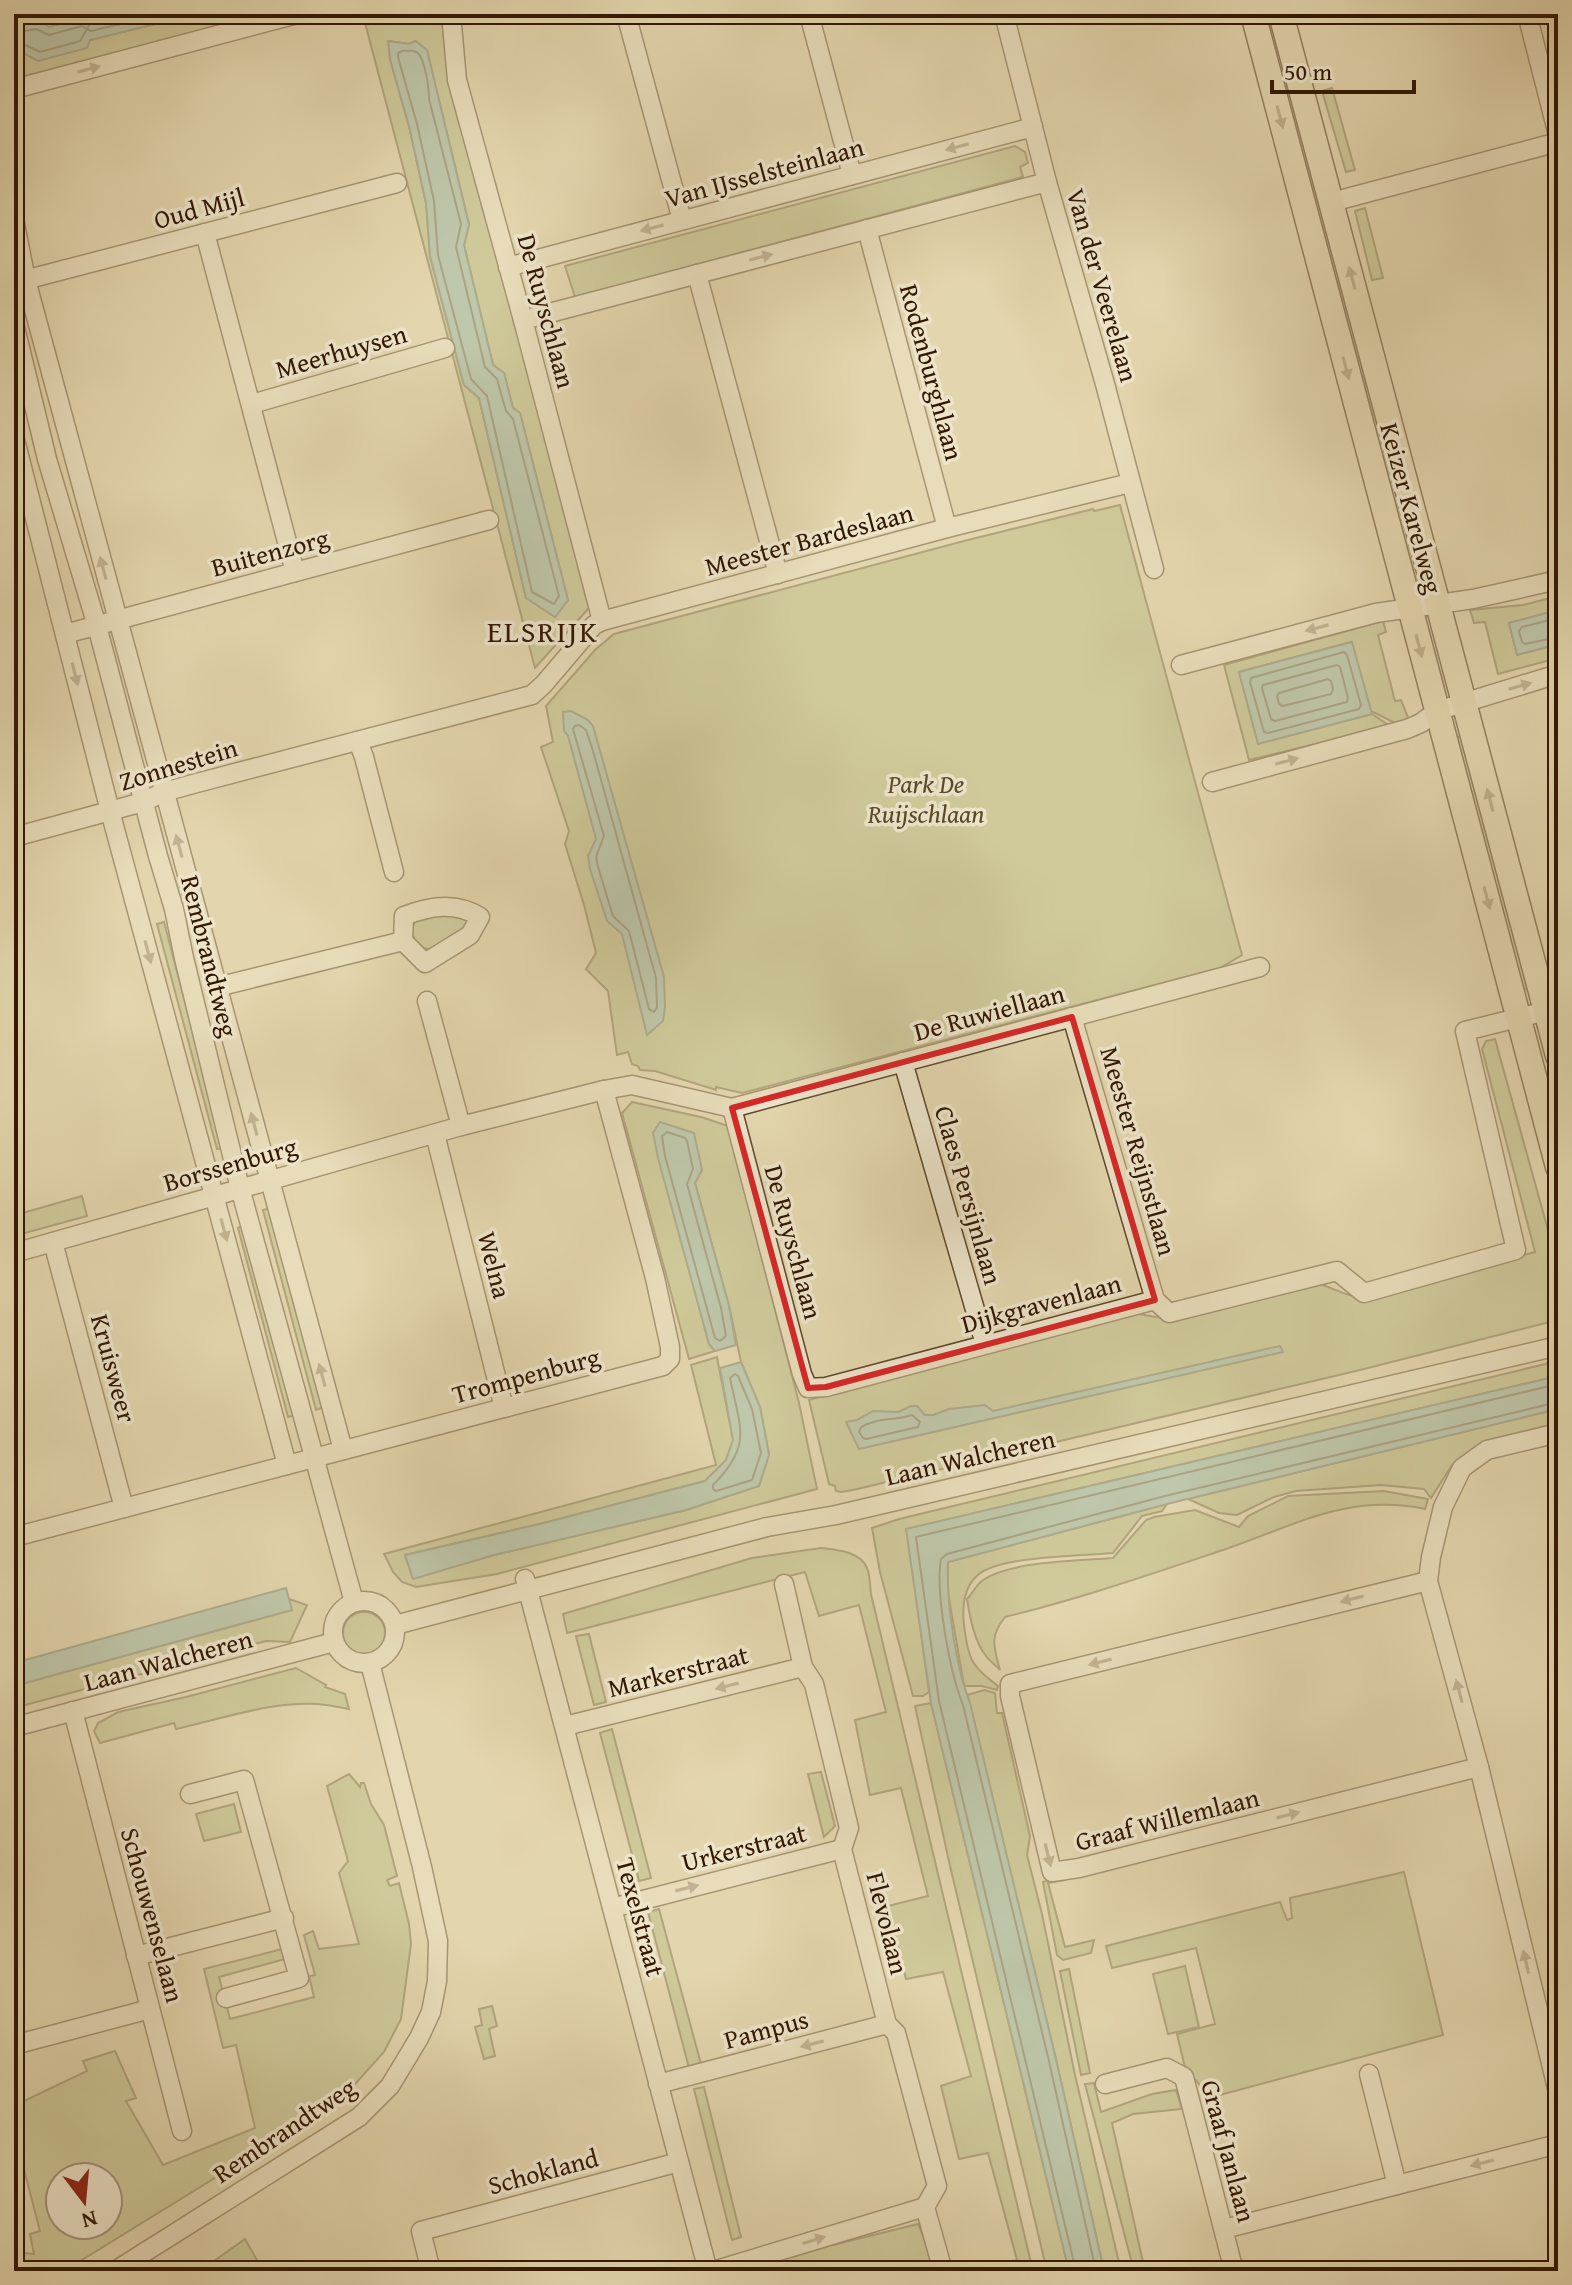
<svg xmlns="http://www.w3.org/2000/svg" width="1572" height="2285" font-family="'Gentium Book Plus',serif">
<rect width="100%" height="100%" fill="#e3d6ad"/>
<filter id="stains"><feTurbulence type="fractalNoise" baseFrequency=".0025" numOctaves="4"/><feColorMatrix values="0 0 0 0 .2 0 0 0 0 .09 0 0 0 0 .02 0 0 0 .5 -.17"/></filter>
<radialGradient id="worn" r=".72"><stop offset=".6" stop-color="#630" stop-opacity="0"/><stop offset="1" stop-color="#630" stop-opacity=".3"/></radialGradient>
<g fill="#b8bd86" stroke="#756a44" stroke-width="2" fill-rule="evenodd">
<polygon points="196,14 272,14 14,82 14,48 39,61 90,40"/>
<path d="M385 14H451L465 96 592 609 589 608 535 668 364 19ZM389 41 409 44 416 41 427 51 469 224 464 245 493 365 504 373 513 408 520 413 568 600 555 617 526 598 479 398 464 385 430 256 426 203 409 126 390 59Z"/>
<polygon points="1260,14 1273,14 1424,579 1410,582"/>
<polygon points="1332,88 1355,170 1346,172 1322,91"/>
<polygon points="1015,146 1025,152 1028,163 1020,167 1023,177 575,297 565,266"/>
<polygon points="1365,208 1383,278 1372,280 1355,211"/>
<polygon points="1120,505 1242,955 1220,968 742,1093 716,1087 716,1090 655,1071 640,1070 638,1066 632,1064 628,1052 617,1055 608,991 586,969 596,953 584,905 565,844 569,831 541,747 553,742 546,706 595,650 614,634 964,541 1093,509 1094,511"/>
<polygon points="1558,596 1558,610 1509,623 1517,655 1558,644 1558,658 1498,674 1485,622 1474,623 1470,610 1523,605"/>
<polygon points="1383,621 1386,632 1378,635 1395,701 1401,700 1409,720 1395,723 1371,711 1351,642 1239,672 1258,743 1372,714 1390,726 1249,760 1224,665"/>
<polygon points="1464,735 1532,986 1521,991 1452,739"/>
<polygon points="426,914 463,914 470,924 433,950 419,947 411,932 415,921"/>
<polygon points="164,922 223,1148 217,1149 157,924"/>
<path d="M1495 1039 1558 1266V1320L1356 1371 853 1490 841 1492 836 1491 835 1486 829 1484 809 1400 1132 1313 1168 1319 1311 1282C1330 1285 1343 1296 1362 1298L1535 1252 1482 1049 1486 1041Z"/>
<polygon points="632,1102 701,1117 728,1126 799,1403 817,1489 497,1574 416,1587 402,1582 393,1572 384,1554 716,1465 691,1365 717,1357 733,1440 726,1460 705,1481 540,1524 405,1555 413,1578 494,1555 686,1510 759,1486 769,1454 760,1407 741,1362 729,1306 695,1183 702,1170 699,1159 653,1133 709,1344 715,1351 689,1359 622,1113"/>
<polygon points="14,1196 19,1214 82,1196 87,1216 14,1236"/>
<polygon points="271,1208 324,1407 316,1410 263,1210"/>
<polygon points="244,1225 296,1415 288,1417 238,1228"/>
<polygon points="1558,1361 1558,1376 907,1529 929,1692 923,1696 913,1696 880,1572 872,1528 899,1519"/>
<polygon points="1558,1409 1558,1424 1483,1442 1452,1465 1431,1498 1424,1489 1381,1485 1296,1491 1274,1497 1237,1515 1219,1513 1188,1499"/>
<path d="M1384 1491 1428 1499 1425 1509C1347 1493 1294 1526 1223 1550 1151 1574 1079 1599 1005 1617 989 1637 994 1647 1000 1670 996 1665 989 1661 986 1656 974 1641 970 1617 967 1599 973 1593 976 1585 983 1580 1010 1561 1079 1561 1113 1558L1146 1520 1154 1517 1195 1510 1239 1527 1248 1516 1288 1496Z"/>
<path d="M1167 1504 1162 1511 1142 1516 1113 1553C1082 1556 1002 1556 979 1574 964 1586 962 1607 964 1625 968 1659 971 1666 998 1686L997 1690 982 1686H964L947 1587 948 1562Z"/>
<path d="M821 1548C836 1550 860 1551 867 1568 870 1575 870 1586 871 1594L1033 2271H977L1017 2260 988 2153 959 2159 941 2086 971 2076 943 1972 906 1979 888 1906 928 1896 901 1788 870 1795 855 1720 886 1712 859 1605 819 1616 805 1572 567 1633 563 1614 752 1558Z"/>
<polygon points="289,1599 307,1605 290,1642 266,1641 14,1708 14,1686 291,1610"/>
<circle cx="364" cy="1633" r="21"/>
<polygon points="589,1634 606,1702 594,1705 576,1636"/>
<path d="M296 1668 326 1685 325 1687 345 1694 349 1709C339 1707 329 1705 318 1704 271 1701 222 1719 176 1729L174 1723 100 1743 94 1731 98 1723 118 1712 186 1697Z"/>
<polygon points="984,1690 995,1693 997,1713 1002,1713 1030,1836 1027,1855 1042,1914 1075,2075 1121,2271 1104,2271 1055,2055 967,1695"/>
<polygon points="931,1703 1069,2271 1047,2271 950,1866 915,1706"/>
<polygon points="612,1729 651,1878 639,1881 600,1733"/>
<polygon points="821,1772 835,1826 824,1837 808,1774"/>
<path d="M349 1774 360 1787 361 1783H364L371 1804 384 1825 397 1876 387 1880 390 1886 399 1883 409 1924 411 1944 401 2019 384 2052 348 2092 309 2120 64 2271H14V2252L34 2254 30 2234 40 2231 14 2131V2087L22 2102 87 2071 83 2061 115 2051 136 2098 126 2101 163 2165 255 2128 236 2045 223 2048 204 1969 282 1949 285 1959 219 1977 230 2019 314 1997 309 1976 315 1975 304 1935 313 1931 319 1949 359 1944 339 1873 348 1861 327 1786ZM60 2177H108V2225H60Z"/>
<polygon points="234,1804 241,1832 204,1841 196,1814"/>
<path d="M1404 1872 1443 2035 1205 2099C1202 2089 1199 2078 1187 2076L1177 2034 1215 2024 1196 1948 1112 1968 1106 1946 1280 1902 1287 1920 1292 1918 1290 1898Z"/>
<polygon points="1064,1876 1065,1880 1048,1883 1065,1947 1094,1940 1091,1953 1063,1960 1057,1955 1043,1882"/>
<polygon points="659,1909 701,2064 689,2068 648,1912"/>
<polygon points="1185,1966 1199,2027 1168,2034 1153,1974"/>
<polygon points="1069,1969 1090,2073 1081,2075 1060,1971"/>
<polygon points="492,2006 497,2026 489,2029 495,2056 484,2059 475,2027 482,2025 479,2009"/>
<polygon points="1094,2083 1101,2112 1152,2094 1176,2090 1182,2109 1133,2114 1112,2123 1145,2271 1134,2271 1085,2084"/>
<polygon points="704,2087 741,2237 732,2240 694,2089"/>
<polygon points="918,2224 924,2238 933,2271 736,2271 784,2257"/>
<polygon points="245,2239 263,2271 200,2271"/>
</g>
<g fill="#95b9a9" stroke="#6d7966" stroke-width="2">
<polygon points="97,14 196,14 90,40 87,48 38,61 14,48 14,26 39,20 49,27"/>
<polygon points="388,41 409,44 415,41 427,50 469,225 464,245 493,365 504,373 513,408 520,413 568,600 555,617 526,598 479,398 464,385 430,256 426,203 409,126 390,59"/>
<polygon points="1558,610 1558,644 1517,655 1509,623"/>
<polygon points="1352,642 1372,714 1258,744 1239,672"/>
<polygon points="571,711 588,720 593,726 664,977 665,1007 663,1021 647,1035 622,934 607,921 590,869 588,856 596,839 568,736 564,731 563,712"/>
<polygon points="660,1122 694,1133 702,1170 695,1183 729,1306 736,1345 715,1351 709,1344 658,1158 653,1133"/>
<polygon points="1280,1346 1283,1352 859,1449 846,1422 857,1420 873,1411 898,1412 911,1406 917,1406 925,1415 933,1415 949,1409 985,1405 993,1411"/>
<polygon points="741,1362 760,1407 769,1455 759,1486 686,1510 494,1555 413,1579 405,1555 540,1524 705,1481 726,1460 733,1440 720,1368"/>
<path d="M1558 1376V1409L1167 1504 948 1562C946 1601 956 1667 970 1703L1055 2055 1104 2271H1069L931 1703 906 1529Z"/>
<polygon points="286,1588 292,1610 14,1686 14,1663"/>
</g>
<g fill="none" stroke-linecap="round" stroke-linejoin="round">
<g stroke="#646856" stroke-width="2">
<polyline points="14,33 36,29 49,35 82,26 87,29 92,20 92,14"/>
<polyline points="14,41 19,42 40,52 80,41 87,29 91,31 162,14"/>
<path d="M402 51C407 51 412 50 416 52 425 56 429 89 429 99L461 224 456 247 485 367 497 379 506 411 513 419 559 596 554 604 532 592 487 396 471 379 438 255 434 201 417 124 398 57V53Z"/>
<polyline points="1558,618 1522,627 1519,631 1522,642 1525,644 1558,637"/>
<polygon points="1344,652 1347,655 1361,705 1359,709 1268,733 1264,732 1250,682 1251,678"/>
<polygon points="1337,665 1340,667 1348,698 1347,702 1275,721 1271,719 1262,688 1263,685"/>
<polygon points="1328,679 1331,681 1333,689 1331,694 1283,706 1279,704 1277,696 1279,693"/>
<polygon points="579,725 586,730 593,751 656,978 657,1007 654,1012 649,1009 629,931 613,916 598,867 596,857 604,836 573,729 575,726"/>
<polygon points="667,1132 685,1138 687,1141 693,1169 687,1184 721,1308 726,1336 720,1341 715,1338 665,1156 662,1136"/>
<path d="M735 1374 738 1376 752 1409 761 1453 752 1480 716 1491 713 1489V1485C753 1445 740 1428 730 1378Z"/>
<path d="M912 1415 920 1422 918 1427 866 1439 863 1438 859 1432 861 1427C879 1417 893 1421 912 1415Z"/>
<polyline points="1076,2271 939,1701 916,1537 1558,1384"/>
<path d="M1096 2271 1048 2057 963 1705C950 1673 935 1592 941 1559L947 1554 1165 1496 1558 1402"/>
</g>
<defs>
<g id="minor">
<polyline points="451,14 457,80 523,320 602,621"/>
<polyline points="626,14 682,220"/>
<polyline points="809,14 852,175"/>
<polyline points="1004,14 1047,182 1105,384 1154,569"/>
<polyline points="1527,14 1558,135"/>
<polyline points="14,89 297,14"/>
<polyline points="1332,202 1558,142"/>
<polyline points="14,219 26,280 343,1450"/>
<polyline points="867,229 947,528"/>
<polyline points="205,233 295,572"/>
<polyline points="508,267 1033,127"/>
<polyline points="697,274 778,574"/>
<polyline points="17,282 397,183"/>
<polyline points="523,320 1047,182"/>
<polyline points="14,323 47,459 97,626 158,856 174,909 184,958 240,1188 354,1602"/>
<polyline points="252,404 445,348"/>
<polyline points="14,436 110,811 287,1465"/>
<polyline points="65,634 489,520"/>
<polyline points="1181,665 1376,613 1473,599 1558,580"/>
<polyline points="358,741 364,757 394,872"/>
<polyline points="1212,782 1407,729 1421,723 1437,711 1558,674"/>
<polyline points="14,837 143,802 164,792 193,784 532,695 544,684 594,625 602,621 947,528 1130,483"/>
<path d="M217 987 403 941 425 963 470 935 480 917C456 901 429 906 404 916L403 941"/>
<polyline points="427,1001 461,1126"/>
<polyline points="1072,1017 1155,1300"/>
<polyline points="903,1062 985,1344"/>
<polyline points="732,1108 802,1374 808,1388 826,1387 1155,1300 1169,1313 1337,1271 1364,1293 1516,1250 1465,1031 1558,1008"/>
<polyline points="435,1134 504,1408"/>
<polyline points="53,1242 124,1508"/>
<polyline points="14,1253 461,1126 604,1090 632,1085 732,1108 1260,967"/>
<polyline points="1558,1433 1487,1450 1462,1468 1443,1507 1431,1557 1428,1581 1479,1767 1558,2092"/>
<polyline points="14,1537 663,1366 670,1359 670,1347 655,1278 604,1090"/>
<polyline points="525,1579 708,2271"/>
<polyline points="1428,1581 1010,1684 1010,1696 1052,1872 1079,1868 1479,1767"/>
<polyline points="784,1584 803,1667 814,1684 849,1828 842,1849 887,2024 896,2033 937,2186 925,2207 943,2271"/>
<circle cx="364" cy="1632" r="31"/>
<polyline points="395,1625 767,1527 836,1515 1558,1346"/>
<polyline points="73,1711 182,2131"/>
<polyline points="565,1726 803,1667"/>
<polyline points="14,1727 334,1642"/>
<polyline points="190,1794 244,1780 299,1978 226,1998"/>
<polyline points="612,1908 842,1849"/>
<polyline points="136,1956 284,1918"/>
<polyline points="14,2045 150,2009"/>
<polyline points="1369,2074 1397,2185"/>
<polyline points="658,2084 887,2024"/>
<polyline points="1105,2084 1167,2068 1184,2077 1234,2271"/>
<polyline points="1224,2229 1558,2144"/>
<polyline points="115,2271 359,2117 390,2086 419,2038 431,2012 437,1981 438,1941 422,1867 370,1663"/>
<polyline points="431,2271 421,2231 679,2162"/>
<polyline points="713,2271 925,2207"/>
</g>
<g id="major">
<polyline points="1253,14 1558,1167"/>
<polyline points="1281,14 1558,1056"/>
</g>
</defs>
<use href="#minor" stroke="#5e482d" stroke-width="21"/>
<use href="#major" stroke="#321802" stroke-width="27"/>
<use href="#minor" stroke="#ede4ca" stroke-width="18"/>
<use href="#major" stroke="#e3d6ad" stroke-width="24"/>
</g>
<defs><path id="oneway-solid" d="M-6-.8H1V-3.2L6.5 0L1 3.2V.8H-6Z" transform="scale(2)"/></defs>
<g fill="#998870">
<use href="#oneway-solid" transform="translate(89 69) rotate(-15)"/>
<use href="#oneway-solid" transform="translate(957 147) rotate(165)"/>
<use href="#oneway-solid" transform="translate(652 228) rotate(165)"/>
<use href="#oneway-solid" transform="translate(761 257) rotate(-15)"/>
<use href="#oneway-solid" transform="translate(103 568) rotate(-105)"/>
<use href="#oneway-solid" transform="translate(1317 628) rotate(165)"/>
<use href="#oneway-solid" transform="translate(75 674) rotate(76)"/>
<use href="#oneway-solid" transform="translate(1520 686) rotate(-16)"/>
<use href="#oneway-solid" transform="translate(1287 761) rotate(-15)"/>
<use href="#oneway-solid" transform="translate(179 846) rotate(-105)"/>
<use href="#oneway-solid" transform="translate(148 952) rotate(75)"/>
<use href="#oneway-solid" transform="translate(254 1124) rotate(-105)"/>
<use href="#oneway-solid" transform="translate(224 1230) rotate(75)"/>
<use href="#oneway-solid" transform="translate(322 1375) rotate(-105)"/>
<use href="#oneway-solid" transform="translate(1352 1599) rotate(166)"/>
<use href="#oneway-solid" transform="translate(1100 1662) rotate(166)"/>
<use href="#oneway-solid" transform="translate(727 1686) rotate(166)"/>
<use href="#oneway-solid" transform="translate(1459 1691) rotate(-105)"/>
<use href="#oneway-solid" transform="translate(1288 1815) rotate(-14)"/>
<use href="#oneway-solid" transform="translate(1048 1855) rotate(76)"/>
<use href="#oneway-solid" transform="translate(687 1888) rotate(-14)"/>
<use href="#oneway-solid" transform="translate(1526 1962) rotate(-103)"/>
<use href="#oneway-solid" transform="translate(812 2044) rotate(165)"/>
<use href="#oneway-solid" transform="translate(1482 2163) rotate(166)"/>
<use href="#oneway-solid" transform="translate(814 2240) rotate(-17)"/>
</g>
<g fill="#938060">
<use href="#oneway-solid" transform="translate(1280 117) rotate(75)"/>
<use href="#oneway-solid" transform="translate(1352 278) rotate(-105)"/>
<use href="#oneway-solid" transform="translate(1346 368) rotate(75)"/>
<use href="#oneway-solid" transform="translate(1419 646) rotate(75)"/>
<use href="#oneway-solid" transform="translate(1490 800) rotate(-105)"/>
<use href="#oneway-solid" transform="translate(1487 898) rotate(75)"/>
</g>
<path d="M0 0H1572V2285H0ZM1072 1017 1155 1300 826 1387 808 1388 732 1108Z" fill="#e3d6ad" fill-opacity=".55" fill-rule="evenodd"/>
<path fill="none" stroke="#d62828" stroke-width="6" stroke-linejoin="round" d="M1072 1017 1155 1300 826 1387 808 1388 732 1108Z"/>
<g text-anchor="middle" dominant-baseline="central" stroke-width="7" stroke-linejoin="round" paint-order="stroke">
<g font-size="26" fill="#321802" stroke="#ede4ca">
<text transform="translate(764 172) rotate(-15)">Van IJsselsteinlaan</text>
<text transform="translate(199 208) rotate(-15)">Oud Mijl</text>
<text transform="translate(1103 285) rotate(74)">Van der Veerelaan</text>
<text transform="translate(547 311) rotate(75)">De Ruyschlaan</text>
<text transform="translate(341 351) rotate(-16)">Meerhuysen</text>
<text transform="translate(932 372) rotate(75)">Rodenburghlaan</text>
<text transform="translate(1412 508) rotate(75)">Keizer Karelweg</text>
<text transform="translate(809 539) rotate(-15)">Meester Bardeslaan</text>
<text transform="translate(270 552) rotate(-15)">Buitenzorg</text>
<text transform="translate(178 764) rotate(-17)">Zonnestein</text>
<text transform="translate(210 956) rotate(76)">Rembrandtweg</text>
<text transform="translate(989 1012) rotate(-15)">De Ruwiellaan</text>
<text transform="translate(1139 1151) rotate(74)">Meester Reijnstlaan</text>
<text transform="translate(230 1164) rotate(-16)">Borssenburg</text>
<text transform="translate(969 1195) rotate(74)">Claes Persijnlaan</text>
<text transform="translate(794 1242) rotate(75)">De Ruyschlaan</text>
<text transform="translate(495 1265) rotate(76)">Welna</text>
<text transform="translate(1041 1303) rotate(-15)">Dijkgravenlaan</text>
<text transform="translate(114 1368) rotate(75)">Kruisweer</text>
<text transform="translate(526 1375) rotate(-15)">Trompenburg</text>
<text transform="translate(970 1457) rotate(-13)">Laan Walcheren</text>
<text transform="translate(168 1660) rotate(-15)">Laan Walcheren</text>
<text transform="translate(678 1671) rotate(-14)">Markerstraat</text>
<text transform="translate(1167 1819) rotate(-14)">Graaf Willemlaan</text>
<text transform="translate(744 1847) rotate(-14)">Urkerstraat</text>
<text transform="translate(153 1915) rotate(75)">Schouwenselaan</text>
<text transform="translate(641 1917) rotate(75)">Texelstraat</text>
<text transform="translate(888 1923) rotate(76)">Flevolaan</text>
<text transform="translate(766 2029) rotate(-15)">Pampus</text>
<text transform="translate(284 2130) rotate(-34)">Rembrandtweg</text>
<text transform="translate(1229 2151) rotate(75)">Graaf Janlaan</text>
<text transform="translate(543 2171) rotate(-15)">Schokland</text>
</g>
<g font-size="26" font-style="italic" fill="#5a4a2a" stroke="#ede4ca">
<text x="926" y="783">Park De<tspan x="926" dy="30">Ruijschlaan</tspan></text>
</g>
<g font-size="30" letter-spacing="2" fill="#321802" stroke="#ede4ca">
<text x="543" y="631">ELSRIJK</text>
</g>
</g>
<rect width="1572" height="2285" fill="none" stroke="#e3d6ad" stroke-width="48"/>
<rect x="16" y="16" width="1540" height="2253" fill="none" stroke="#321802" stroke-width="4"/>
<rect x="24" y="24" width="1524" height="2237" fill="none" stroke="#321802" stroke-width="2"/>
<g transform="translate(84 2201) rotate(164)"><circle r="38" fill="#ede4ca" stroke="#a2927a" stroke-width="2"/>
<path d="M0-6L14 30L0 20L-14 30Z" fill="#8f2418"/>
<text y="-12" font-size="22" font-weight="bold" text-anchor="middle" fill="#321802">N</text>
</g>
<path d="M1272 80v12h142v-12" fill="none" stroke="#321802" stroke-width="4"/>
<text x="1284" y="80" font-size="24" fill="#321802" stroke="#ede4ca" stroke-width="6" paint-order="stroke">50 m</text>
<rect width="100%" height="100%" filter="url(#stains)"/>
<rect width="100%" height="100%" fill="url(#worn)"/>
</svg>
